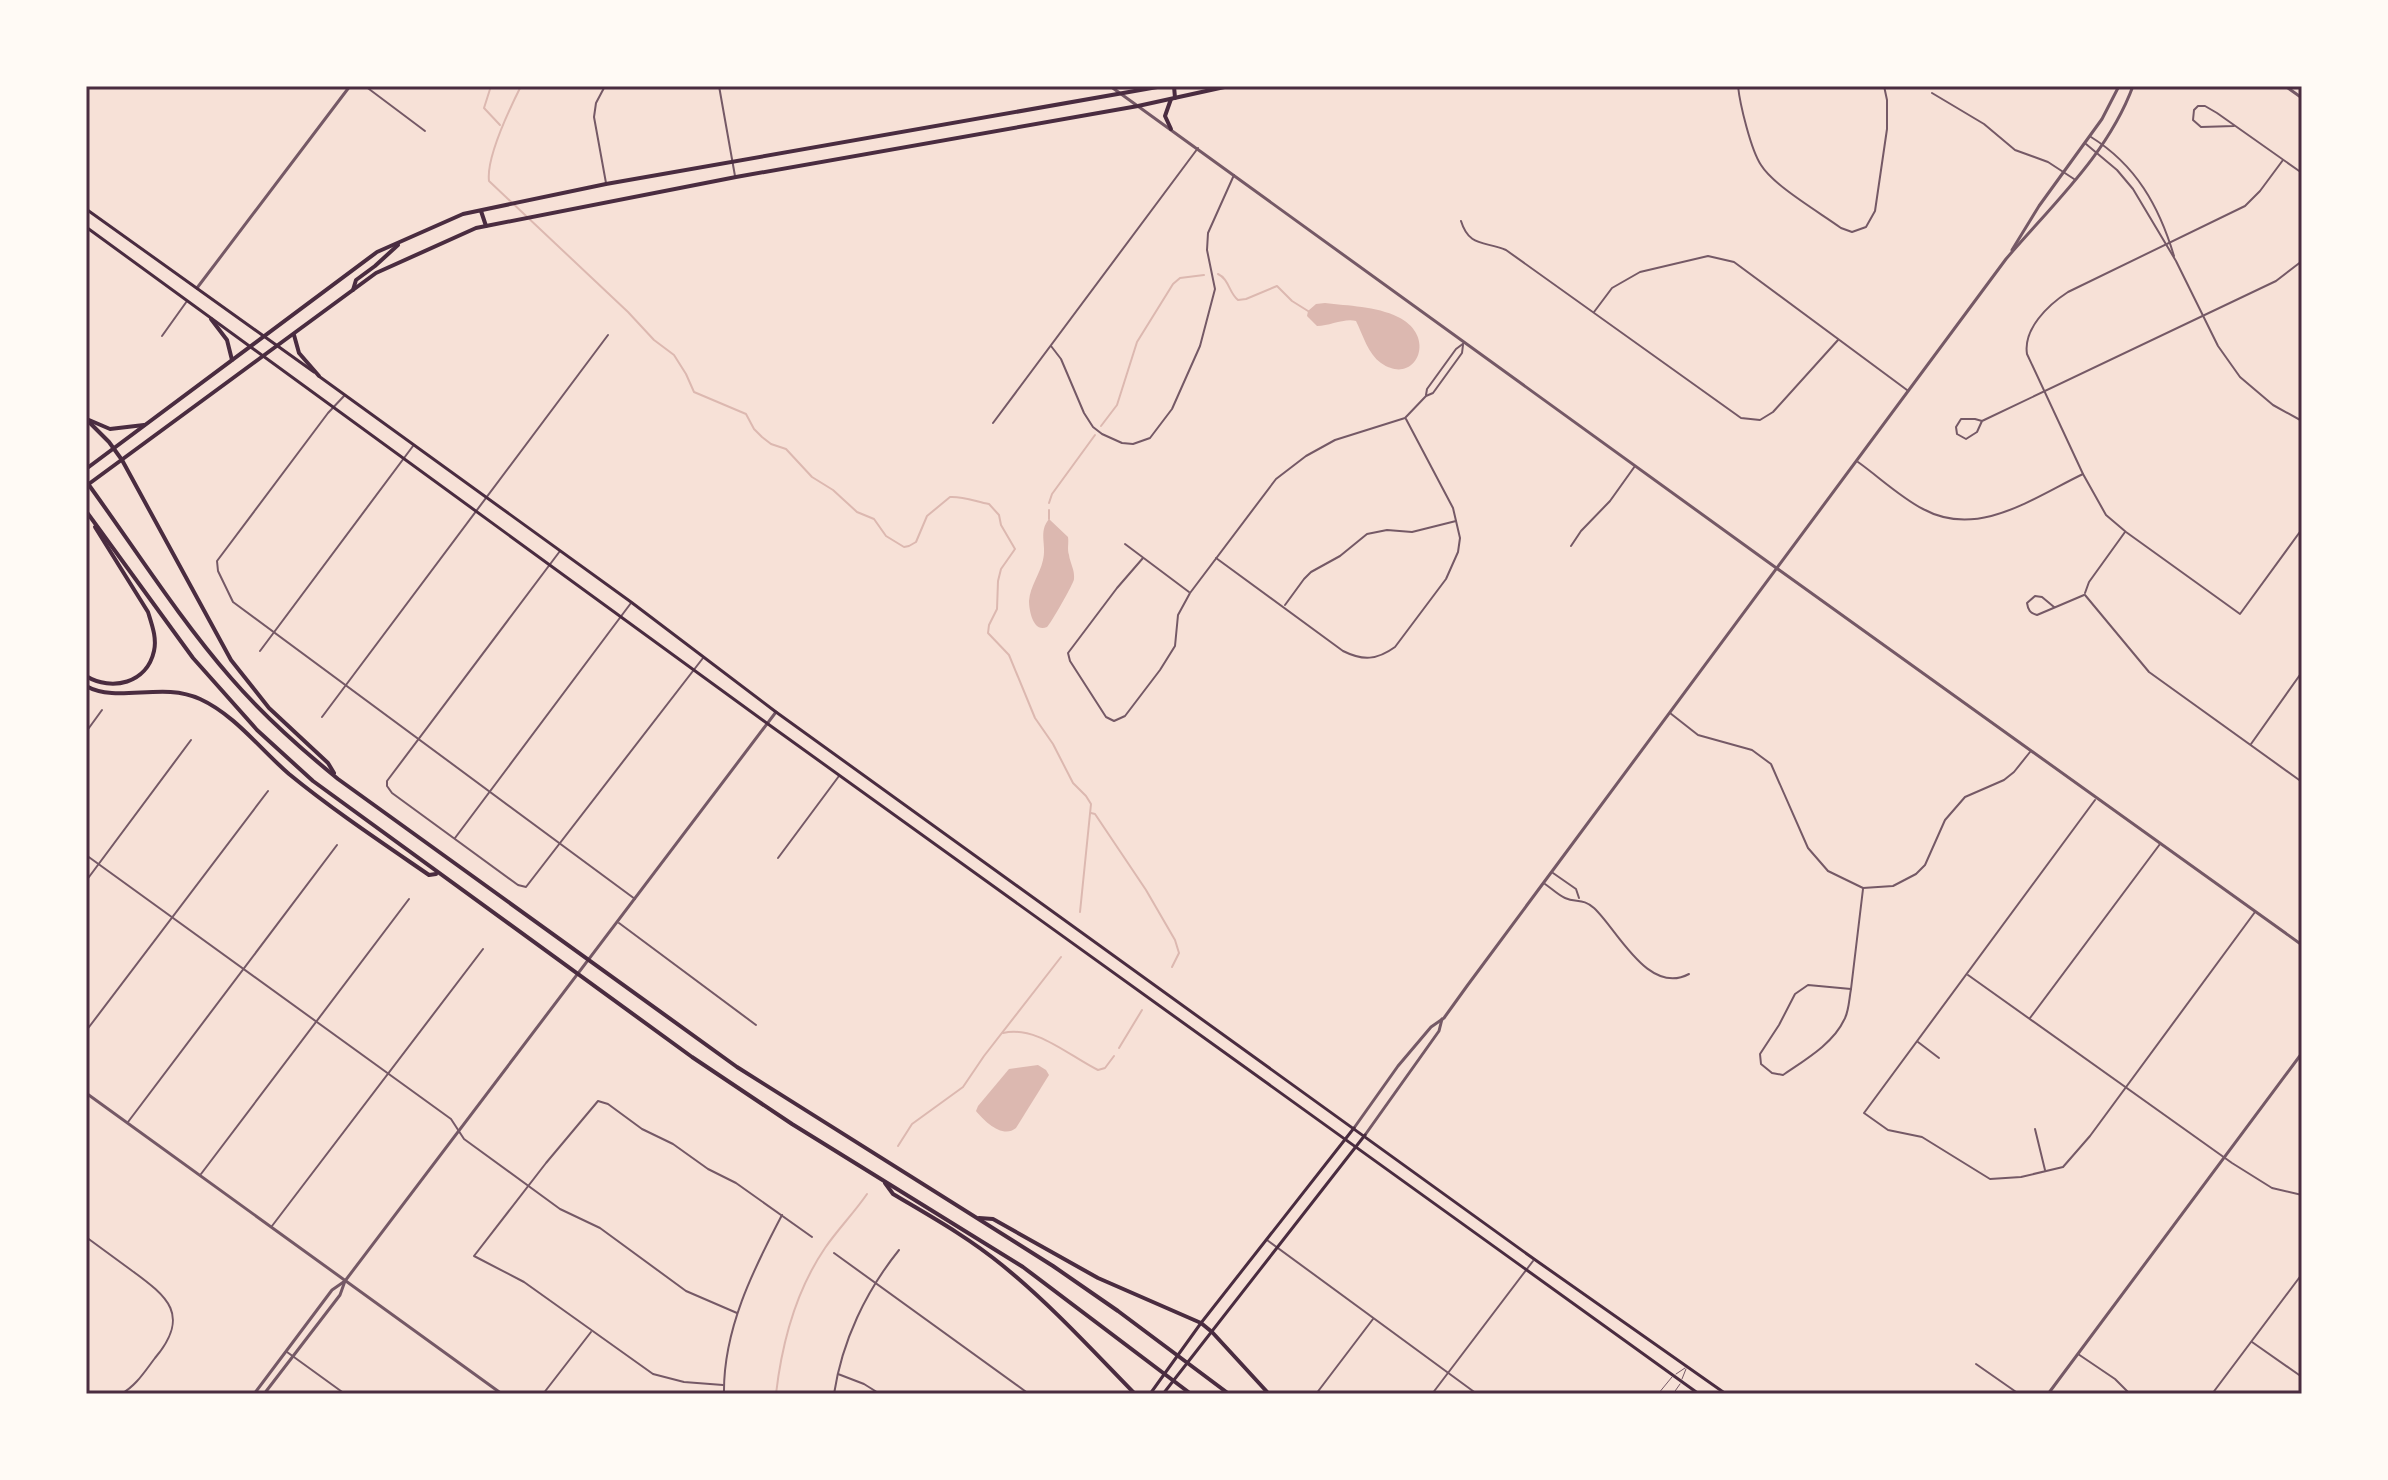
<svg xmlns="http://www.w3.org/2000/svg" width="2388" height="1480" font-family="'Source Sans 3',sans-serif">
<rect width="100%" height="100%" fill="#f7e1d7"/>
<g fill="#dcb8b0">
<path d="M1325 303C1348 306 1376 306 1398 317 1439 337 1415 387 1381 363 1368 354 1363 335 1356 321 1344 318 1330 326 1317 326L1307 316 1308 311 1316 304Z"/>
<path d="M1049 519 1068 537C1069 543 1067 549 1069 555 1070 563 1075 570 1074 579 1074 583 1050 625 1047 627 1033 633 1029 610 1029 601 1030 586 1040 574 1043 560 1047 545 1038 532 1049 519Z"/>
<path d="M1038 1065 1046 1070 1049 1075 1016 1128C1003 1139 985 1122 976 1111L978 1106 1009 1069Z"/>
</g>
<g fill="none" stroke-linecap="round" stroke-linejoin="round">
<g stroke="#dcb8b0" stroke-width="2">
<polyline points="491,86 484,108 500,125"/>
<path d="M521 86C510 108 486 157 489 181L628 312 654 340 674 355 686 374 694 392 746 414 754 429 762 437 771 444 786 449 812 477 833 490 857 512 874 519 886 536 904 547 909 546 916 542 927 516 950 497C963 496 977 502 989 504L999 515 1001 525 1015 549 1001 569 998 581 997 609 989 625 988 633 1009 655 1035 718 1053 744 1073 783 1086 796 1091 804 1080 912"/>
<path d="M1218 274C1229 279 1229 293 1238 300L1246 299 1277 286 1292 301 1308 311"/>
<polyline points="1101,426 1117,405 1137,342 1173,284 1180,278 1204,275"/>
<polyline points="1049,503 1052,494 1095,435"/>
<polyline points="1049,519 1049,510"/>
<polyline points="1091,813 1095,814 1146,890 1175,940 1179,953 1172,967"/>
<path d="M1003 1033C1036 1025 1069 1056 1098 1070L1105 1068 1114 1056"/>
<polyline points="1119,1048 1142,1010"/>
<polyline points="898,1146 912,1124 963,1087 984,1056 1061,957"/>
<path d="M776 1394C782 1342 795 1292 825 1248 838 1229 854 1213 867 1194"/>
</g>
<g stroke="#755966" stroke-width="1">
<polyline points="1676,1374 1685,1368"/>
<polyline points="1682,1379 1686,1369"/>
<polyline points="1658,1394 1672,1377"/>
<polyline points="1673,1394 1680,1384"/>
</g>
<g stroke="#755966" stroke-width="2">
<polyline points="175,86 177,88 186,86"/>
<polyline points="365,86 425,131"/>
<polyline points="605,86 596,103 594,117 606,183"/>
<polyline points="719,86 735,176"/>
<path d="M1738 86C1740 105 1751 150 1761 165 1774 186 1819 212 1841 228L1852 232 1866 227 1875 211 1887 129V100L1884 86"/>
<polyline points="1932,93 1984,124 2015,150 2048,162 2074,179"/>
<polyline points="2234,126 2201,127 2193,120 2194,110 2198,106 2205,106 2217,113 2302,173"/>
<path d="M2091 137C2136 165 2159 206 2174 256"/>
<polyline points="2086,144 2117,170 2133,189 2176,261 2218,346 2240,377 2273,405 2302,421"/>
<path d="M2283 160 2260 191 2245 206 2068 292C2048 305 2023 329 2027 354L2083 474 2106 515 2126 532 2240 614 2302 529"/>
<path d="M1461 221C1469 247 1484 241 1506 250L1741 418 1760 420 1773 412 1838 340"/>
<polyline points="1594,312 1612,288 1640,272 1708,256 1734,262 1907,390"/>
<polyline points="162,336 187,301"/>
<polyline points="1051,346 1061,359 1084,413 1093,427 1102,434 1122,443 1133,444 1150,438 1172,409 1200,346 1215,289 1207,250 1208,233 1234,175"/>
<polyline points="1426,395 1427,389 1456,349 1464,343"/>
<polyline points="344,396 328,413 217,561 218,571 233,602 635,899"/>
<polyline points="1982,421 1977,432 1966,439 1957,434 1956,427 1961,419 1975,419 1982,421 2276,281 2302,261"/>
<polyline points="993,423 1198,148"/>
<path d="M1858 462C1879 477 1900 497 1923 509 1978 539 2033 498 2083 474"/>
<polyline points="1125,544 1189,592"/>
<polyline points="1571,546 1581,531 1610,501 1635,466"/>
<polyline points="560,551 387,781 387,786 392,793 518,885 526,887 703,658"/>
<polyline points="1143,558 1117,588 1068,653 1070,661 1106,717 1114,721 1125,716 1160,670 1175,646 1178,615 1190,593 1276,479 1306,456 1335,440 1405,418 1426,396 1433,393 1462,353 1463,345"/>
<path d="M1216 558 1343 651C1363 661 1377 660 1395 647L1446 579 1458 552 1460 538 1453 508 1406 419"/>
<polyline points="2085,593 2089,582 2125,532"/>
<polyline points="2085,595 2149,672 2302,782"/>
<polyline points="1285,605 1304,579 1311,572 1340,556 1367,534 1387,530 1412,532 1456,521"/>
<path d="M2054 607 2042 597 2035 596 2027 603C2028 610 2030 613 2037 615L2084 595"/>
<polyline points="260,651 413,446"/>
<polyline points="1670,713 1698,735 1752,750 1771,764 1808,848 1828,871 1863,888 1893,886 1916,874 1925,865 1945,820 1965,797 2004,780 2014,772 2030,752"/>
<polyline points="322,717 608,335"/>
<polyline points="86,732 102,710"/>
<polyline points="2251,744 2302,672"/>
<polyline points="2095,800 1864,1113 1888,1130 1922,1137 1990,1179 2021,1177 2063,1167 2090,1136 2255,912"/>
<polyline points="455,838 631,603"/>
<polyline points="86,855 451,1119 464,1139 560,1209 600,1228 686,1291 737,1313"/>
<polyline points="778,858 839,776"/>
<polyline points="1553,873 1576,889 1579,898"/>
<polyline points="86,881 191,740"/>
<path d="M1545 884C1551 888 1558 895 1565 898 1576 903 1583 898 1594 908 1617 929 1648 996 1689 974"/>
<polyline points="619,923 756,1025"/>
<polyline points="1968,975 2232,1163 2272,1188 2302,1195"/>
<path d="M1808 985 1851 989C1849 999 1849 1012 1844 1020 1833 1044 1803 1061 1783 1075L1772 1073 1761 1064 1760 1054 1779 1025 1795 994Z"/>
<polyline points="1851,989 1863,889"/>
<polyline points="2030,1018 2160,844"/>
<polyline points="86,1031 268,791"/>
<polyline points="1918,1042 1939,1058"/>
<polyline points="128,1122 337,845"/>
<polyline points="2035,1129 2045,1170"/>
<polyline points="201,1174 409,899"/>
<polyline points="272,1226 483,949"/>
<path d="M86 1237C101 1248 116 1259 131 1270 168 1297 191 1315 155 1358 145 1371 136 1386 121 1394"/>
<polyline points="1267,1240 1477,1394"/>
<polyline points="834,1253 1029,1394"/>
<polyline points="2252,1342 2302,1377"/>
<polyline points="287,1352 345,1394"/>
<polyline points="2078,1354 2115,1379 2130,1394"/>
<polyline points="1976,1364 2019,1394"/>
<polyline points="838,1374 864,1384 880,1394"/>
<polyline points="723,1385 684,1382 653,1374 524,1282 474,1256 546,1163 598,1101 608,1104 642,1129 673,1144 708,1169 736,1183 812,1237"/>
<polyline points="543,1394 591,1332"/>
<path d="M724 1394C723 1330 753 1270 782 1215"/>
<path d="M834 1394C842 1341 866 1291 899 1250"/>
<polyline points="1316,1394 1373,1319"/>
<polyline points="1432,1394 1533,1261"/>
<polyline points="2212,1394 2302,1274"/>
</g>
<g stroke="#755966" stroke-width="3">
<polyline points="1110,86 1768,562 2302,945"/>
<polyline points="2285,86 2302,98"/>
<polyline points="2012,250 2039,206 2102,119 2119,86"/>
<polyline points="197,288 350,86"/>
<polyline points="86,1093 502,1394"/>
<path d="M1354 1128 1398 1066 1431 1027 1444 1018 1467 986 2006 259C2052 205 2108 154 2133 86"/>
<polyline points="1365,1135 1439,1031 1442,1019"/>
<polyline points="254,1394 332,1290 345,1281"/>
<polyline points="264,1394 340,1295 345,1281 776,712"/>
<polyline points="2048,1394 2302,1053"/>
</g>
<g stroke="#4a2c40" stroke-width="3">
<polyline points="86,209 314,372"/>
<polyline points="86,227 768,724 1699,1394"/>
<polyline points="320,377 631,602 776,712 1534,1259 1726,1394"/>
<polyline points="1150,1394 1201,1323 1354,1128"/>
<polyline points="1163,1394 1365,1135"/>
</g>
<g stroke="#4a2c40" stroke-width="4">
<polyline points="1174,86 1175,98"/>
<polyline points="1171,99 1165,116 1171,129"/>
<polyline points="481,211 486,226"/>
<polyline points="353,290 356,280 375,266 398,245"/>
<polyline points="211,319 227,340 232,360"/>
<polyline points="294,335 299,353 319,376"/>
<polyline points="86,469 377,252 463,214 606,184 1163,86"/>
<polyline points="86,486 376,273 476,228 736,177 1138,106 1229,86"/>
</g>
<g stroke="#4a2c40" stroke-width="4">
<polyline points="86,419 109,442 122,460 231,660 269,708 328,763 334,773"/>
<polyline points="89,420 110,429 144,425"/>
<path d="M86 481C134 547 178 617 231 678 263 715 300 748 338 779L737 1067 1053 1266 1118 1311 1229 1394"/>
<polyline points="86,511 193,658 257,730 313,781 692,1057 792,1124 1023,1267 1191,1394"/>
<path d="M86 676C112 692 147 683 154 651 157 638 152 625 148 612L95 527"/>
<path d="M86 686C118 704 162 681 200 699 235 715 260 749 289 774 333 810 381 842 429 875L436 874"/>
<path d="M885 1183 893 1194C930 1216 968 1237 1002 1265 1050 1304 1092 1350 1135 1394"/>
<polyline points="979,1218 993,1219 1098,1278 1201,1323 1212,1332 1269,1394"/>
</g>
</g>
<rect width="2388" height="1480" fill="none" stroke="#fffaf5" stroke-width="176"/>
<rect x="88" y="88" width="2212" height="1304" fill="none" stroke="#4a2c40" stroke-width="3"/>
</svg>
